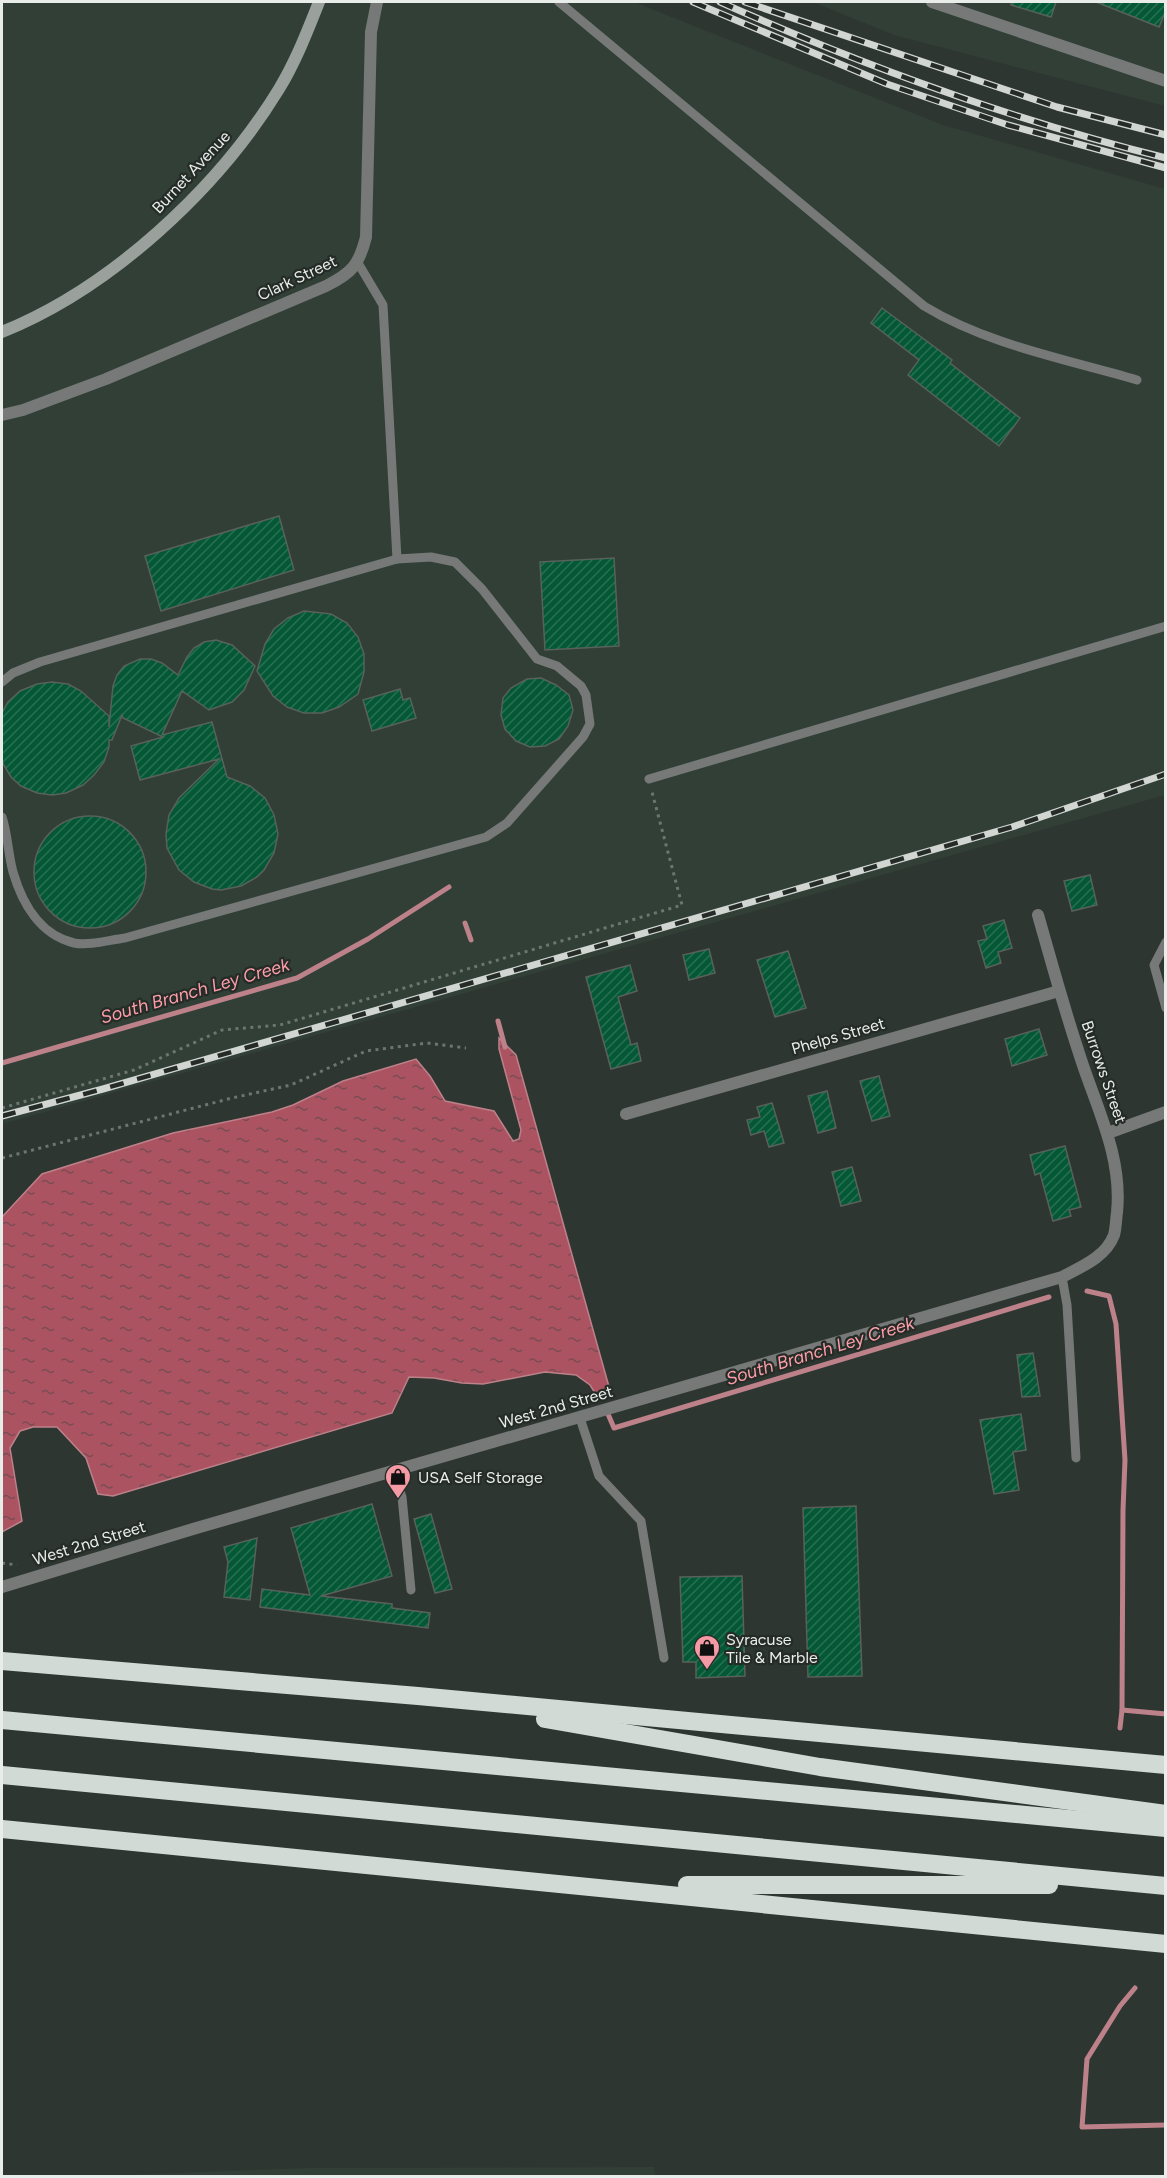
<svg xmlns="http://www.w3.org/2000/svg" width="1167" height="2178" font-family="Figtree,sans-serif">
<defs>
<pattern id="water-ripples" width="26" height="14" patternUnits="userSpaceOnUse" patternTransform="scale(1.5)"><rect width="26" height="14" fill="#ab5361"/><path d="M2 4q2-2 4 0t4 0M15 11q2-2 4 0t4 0" fill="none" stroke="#784d54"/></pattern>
<pattern id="building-hatch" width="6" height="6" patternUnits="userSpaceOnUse" patternTransform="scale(1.5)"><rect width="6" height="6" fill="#045836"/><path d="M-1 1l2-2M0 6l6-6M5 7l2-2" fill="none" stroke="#297053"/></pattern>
</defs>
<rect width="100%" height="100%" fill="#2e3631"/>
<g fill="#313f36">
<polygon points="2,2 634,2 943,125 1165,189 1165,795 2,1124"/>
<polygon points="813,2 1165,2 1165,106 894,35"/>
<polygon points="654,2167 655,2176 100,2176 305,2168"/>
</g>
<polygon fill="url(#water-ripples)" stroke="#bd818a" stroke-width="1.5" points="499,1038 516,1055 611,1394 597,1396 590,1385 576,1375 545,1372 483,1384 462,1383 434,1378 409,1377 392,1413 113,1496 98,1494 86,1458 57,1427 33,1427 20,1431 10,1448 22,1521 2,1532 2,1217 42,1174 173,1133 272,1112 293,1105 343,1081 416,1059 430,1076 445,1101 494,1111 513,1141 519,1139 521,1130 499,1049"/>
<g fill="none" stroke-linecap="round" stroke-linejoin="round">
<g stroke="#bd818a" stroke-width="5">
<polyline points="465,923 471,940"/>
<polyline points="498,1021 505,1047"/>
<polyline points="2,1063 297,978 368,939 449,887"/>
<polyline points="1087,1291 1109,1296 1116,1324 1125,1460 1123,1510 1122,1710 1120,1728"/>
<polyline points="608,1414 614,1428 1049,1297"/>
<polyline points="1122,1710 1166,1714"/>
<polyline points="1135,1988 1120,2006 1087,2059 1082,2127 1166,2125"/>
</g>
</g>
<g fill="url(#building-hatch)" stroke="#58615b" stroke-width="1.5">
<polygon points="1011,2 1056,2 1051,17 1011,5"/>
<polygon points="1096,2 1166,2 1166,10 1159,27"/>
<polygon points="882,308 952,360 950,363 1020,418 999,446 908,375 919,360 871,323"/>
<polygon points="279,516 294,570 161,611 145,556"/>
<polygon points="614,558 619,646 545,650 540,562"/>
<polygon points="304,611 331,614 347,623 358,637 364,654 364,672 358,694 339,707 322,713 304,713 287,707 273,696 257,671 265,644 274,629 288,618"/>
<polygon points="216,640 232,645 255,666 244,690 232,702 209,710 182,691 162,735 212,722 227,777 250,786 265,798 274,815 278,834 274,853 264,870 257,877 241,886 221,890 212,889 194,882 179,870 167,848 166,834 169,815 179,798 219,759 140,780 131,746 163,737 123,718 122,715 112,740 109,740 109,747 104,762 94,775 83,785 66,793 52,795 37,793 21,786 11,777 2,762 2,713 8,702 20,691 37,684 52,682 68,684 81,691 109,716 109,727 113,686 117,675 124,666 140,659 151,659 162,663 178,675 187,657 194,648 204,642"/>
<polygon points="541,678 556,685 569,695 573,710 568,726 559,739 545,746 530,747 516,741 505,729 501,715 503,698 511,688 527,679"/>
<polygon points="400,689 403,700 410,698 416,718 372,731 363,700"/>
<circle cx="90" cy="872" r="56"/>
<polygon points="1090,875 1097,905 1072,911 1064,881"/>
<polygon points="1004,920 1012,948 998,952 1001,963 986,968 978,941 987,939 983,926"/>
<polygon points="709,949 715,973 689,980 683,955"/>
<polygon points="788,951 806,1008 775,1017 757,960"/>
<polygon points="630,965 637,991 618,997 631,1045 637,1043 641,1061 611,1069 586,977"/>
<polygon points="1039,1029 1047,1055 1012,1066 1005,1039"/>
<polygon points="879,1076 890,1116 872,1121 860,1081"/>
<polygon points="827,1091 836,1128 818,1133 808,1096"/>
<polygon points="772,1103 784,1143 769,1147 764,1131 751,1135 747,1120 760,1117 757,1107"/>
<polygon points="1065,1146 1081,1207 1069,1210 1071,1216 1053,1221 1040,1173 1035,1175 1030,1155"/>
<polygon points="852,1167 861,1201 841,1206 832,1172"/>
<polygon points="1033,1353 1040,1396 1022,1397 1017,1355"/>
<polygon points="1021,1414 1026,1450 1013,1452 1019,1490 994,1494 980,1420"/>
<polygon points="372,1504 392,1576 321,1596 392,1604 392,1608 430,1613 428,1628 260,1607 262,1589 310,1595 291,1528"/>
<polygon points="856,1506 862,1676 808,1677 803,1508"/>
<polygon points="431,1514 452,1589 435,1593 414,1519"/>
<polygon points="257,1538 250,1600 224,1597 228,1562 224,1547"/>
<polygon points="742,1576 745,1676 696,1678 696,1662 683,1662 680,1577"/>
</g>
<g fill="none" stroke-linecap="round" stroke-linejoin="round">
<g stroke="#6e7571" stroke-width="3" stroke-dasharray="3 4.5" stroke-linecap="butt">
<polyline points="2,1108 134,1070 222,1030 280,1025 682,905 652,792"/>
<polyline points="2,1158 232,1098 291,1085 366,1051 427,1043 466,1048"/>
<polyline points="2,1563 17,1565"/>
</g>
<g stroke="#767977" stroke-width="9">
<path d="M559 2 924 306C988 345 1066 359 1137 380"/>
<polyline points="358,263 383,305 397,559"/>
<path d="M2 682 13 673 40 662 397 559 431 557 455 562 482 589 537 659 557 666 581 686 586 695 590 724 583 737 507 823 486 837 125 938C109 940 90 946 74 943 40 935 22 903 13 872 8 854 8 835 2 817"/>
<polyline points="649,779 1166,626"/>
<polyline points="1166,942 1154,965 1166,1008"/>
<polyline points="1062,1277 1067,1305 1076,1458"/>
<polyline points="580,1418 599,1476 641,1521 664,1658"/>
<polyline points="393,1472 402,1497 411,1590"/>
</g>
<g stroke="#767977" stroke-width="12">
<polyline points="932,2 1166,81"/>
<path d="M2 415 23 410 106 379 326 286C352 273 359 265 366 237L371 32 377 2"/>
<polyline points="626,1114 1059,991"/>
<polyline points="1108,1133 1166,1112"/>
<path d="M2 1587 193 1529 1062 1277C1081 1267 1106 1257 1114 1235 1116 1228 1116 1219 1117 1212 1123 1155 1094 1103 1078 1050 1063 1005 1051 960 1038 915"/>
</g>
<path stroke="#9aa19d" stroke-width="12" d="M2 332C111 288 218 189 279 89 296 61 307 32 319 2"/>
<g stroke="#d1dad4" stroke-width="18">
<polyline points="2,1661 418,1696 1166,1765"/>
<polyline points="545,1719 820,1767 1166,1814"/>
<polyline points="2,1720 1166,1828"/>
<polyline points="2,1775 1166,1886"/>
<polyline points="2,1829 1166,1944"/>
<polyline points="687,1885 1049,1885"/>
</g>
<defs>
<g id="rail">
<polyline points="693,2 887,84 1008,125 1166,168"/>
<path d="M720 2C864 66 1012 120 1166 158"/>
<polyline points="745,2 1057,107 1166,135"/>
<polyline points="2,1116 103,1089 1012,827 1166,774"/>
</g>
</defs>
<use href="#rail" stroke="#d1d6d3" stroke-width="7"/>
<use href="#rail" stroke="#252c27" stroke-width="4.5" stroke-dasharray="14" stroke-linecap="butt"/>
</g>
<defs>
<symbol id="shop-pin" viewBox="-11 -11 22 30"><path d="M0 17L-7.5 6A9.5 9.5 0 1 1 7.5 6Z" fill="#f49aa5" stroke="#252c27"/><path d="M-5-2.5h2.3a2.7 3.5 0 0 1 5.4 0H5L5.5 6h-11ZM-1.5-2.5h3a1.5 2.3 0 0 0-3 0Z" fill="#111"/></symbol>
</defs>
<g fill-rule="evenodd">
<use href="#shop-pin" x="383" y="1462" width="30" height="40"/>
<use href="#shop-pin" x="692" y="1633" width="30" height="40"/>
</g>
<g text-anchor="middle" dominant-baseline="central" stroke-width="4.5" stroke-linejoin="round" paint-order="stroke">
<g font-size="16" fill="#e8edea" stroke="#252c27">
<text transform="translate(191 172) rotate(-47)">Burnet Avenue</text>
<text transform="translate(297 278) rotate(-25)">Clark Street</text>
<text transform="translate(838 1036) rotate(-16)">Phelps Street</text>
<text transform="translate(1104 1072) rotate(71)">Burrows Street</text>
<text transform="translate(556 1407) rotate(-16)">West 2nd Street</text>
<text transform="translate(89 1543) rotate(-17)">West 2nd Street</text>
</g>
<g font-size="16" fill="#e8edea" stroke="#252c27" text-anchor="start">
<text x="418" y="1477">USA Self Storage</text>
<text x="726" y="1639">Syracuse<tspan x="726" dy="18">Tile &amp; Marble</tspan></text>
</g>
<g font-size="18" font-style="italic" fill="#ff9eaa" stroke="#252c27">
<text transform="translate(195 991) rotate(-16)">South Branch Ley Creek</text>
<text transform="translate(820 1351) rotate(-17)">South Branch Ley Creek</text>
</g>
</g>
<rect width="1167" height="2178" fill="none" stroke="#e8edea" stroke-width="6"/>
</svg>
